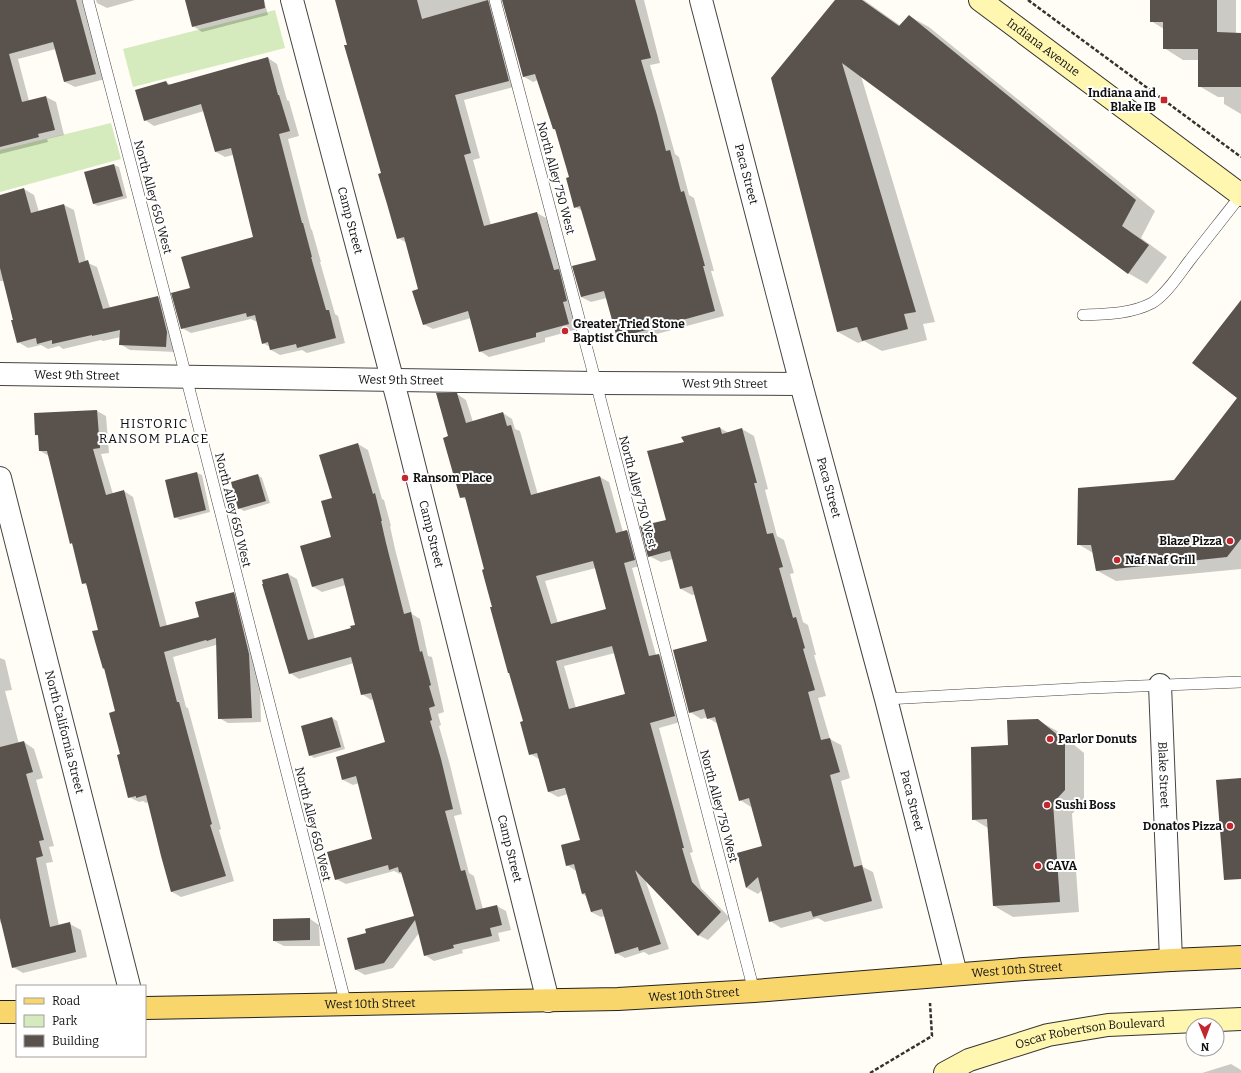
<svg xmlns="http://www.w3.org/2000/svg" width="1241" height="1073" font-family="Bitter,serif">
<rect width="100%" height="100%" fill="#fffdf5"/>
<g fill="#d5ebbd">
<polygon points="275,10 285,48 133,87 123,49"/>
<polygon points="111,123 121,159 0,192 0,150"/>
</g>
<g fill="#0003" fill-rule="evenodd">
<polygon points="0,0 93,0 105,79 75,87 65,82 56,49 18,59 29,101 46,97 56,102 64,135 47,139 48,142 0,154"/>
<polygon points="96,0 135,0 107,8 97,3"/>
<polygon points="186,0 264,0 268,15 202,32 193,26"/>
<polygon points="336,0 500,0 518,86 464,100 480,158 473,160 491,225 537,213 546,218 578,329 545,338 545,342 489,357 480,351 471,318 433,329 423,324 419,290 407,243 398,238 382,174 345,46 348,45"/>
<polygon points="503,0 644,0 660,63 650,65 675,154 679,157 689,195 694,198 714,271 711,271 724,316 627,342 618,337 607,298 591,302 581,297 597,260 583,211 575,207 570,178 557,131 553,129 538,80 533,82 523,76"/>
<polygon points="836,0 864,0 901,26 909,16 929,27 1155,211 1141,238 1167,257 1147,284 1128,273 861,76 935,322 923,324 927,340 882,351 864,341 858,343 838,332 772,78"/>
<polygon points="1151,0 1236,0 1236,34 1241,34 1241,114 1224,104 1224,97 1218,97 1199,86 1199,60 1183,60 1164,48 1164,29 1151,21"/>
<polygon points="268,58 277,64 287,100 289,101 299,136 288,139 311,229 312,230 321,262 320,262 335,314 338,316 345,343 307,353 302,350 280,355 271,350 270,347 263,343 257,322 251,319 191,333 182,328 192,289 254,238 233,155 225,157 216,152 204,111 154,126 145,120 166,82 171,85"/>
<polygon points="114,165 119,167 127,198 98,206 94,204 85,173"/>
<polygon points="24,189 34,195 39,212 64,205 74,210 86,262 97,267 110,308 158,297 168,303 176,352 130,350 120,344 121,337 103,341 101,340 63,349 59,346 48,349 41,345 28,348 18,342 4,281 0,281 0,196"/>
<polygon points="1241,302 1241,569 1116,581 1096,570 1093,553 1078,544 1175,481 1239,397"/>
<path d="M457 394 466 400 473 422 503 413 512 419 515 429 520 431 538 495 600 477 609 482 623 532 627 531 636 536 643 565 632 568 656 655H659L668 660 684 721 659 728 683 816 693 852 690 853 701 888 730 918 708 940 698 935 645 879 669 949 649 955 644 952 625 958 616 953 605 916 601 917 591 912 586 896 582 894 576 871 567 865 581 841 568 794 558 797 549 792 539 759 530 754 524 722 493 607 486 570 467 500 461 497 449 437ZM596 568 607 610 558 623 545 581ZM615 653 626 694 576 708 564 666ZM569 785 570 787 555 791V789Z"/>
<polygon points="97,411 106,416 109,453 101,454 113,494 124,491 133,497 167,626 200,618 233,593 243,598 259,660 261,722 228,723 219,718 217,646 216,645 173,657 186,707 188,708 221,829 219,830 234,881 181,897 172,892 149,802 146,803 143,801 139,802 129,797 121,755 117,711 105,669 104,668 99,630 88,586 83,583 73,544 71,543 49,456 40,451 39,436 36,435"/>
<polygon points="720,428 729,433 742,429 754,436 768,489 765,490 777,536 784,540 794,573 790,574 803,622 808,625 816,655 814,655 826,696 818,698 830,739 841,745 850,778 841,781 863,867 873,872 883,908 825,922 818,918 781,928 770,921 762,890 758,894 747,888 738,853 763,847 751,807 740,800 718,724 708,718 708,717 701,719 690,712 709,641 696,594 692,595 681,589 673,559 661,562 649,556 667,521 686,442"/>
<polygon points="358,444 368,450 382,499 384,500 391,526 390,526 395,549 412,614 420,619 428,656 432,657 444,712 438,714 441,725 439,726 450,765 462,814 454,816 469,873 474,876 483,909 497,906 506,911 511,930 498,933 500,941 462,950 463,953 434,961 425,955 419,933 393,968 365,975 356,970 368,934 415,916 403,873 400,874 394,871 346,884 336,879 373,839 359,783 353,785 343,780 386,743 374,699 371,700 362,694 354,663 299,679 290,673 288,574 297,579 315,639 352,629 356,625 346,585 322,592 312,586 332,538 333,498"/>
<polygon points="197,473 202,475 210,512 180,520 175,517"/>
<polygon points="258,475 262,478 270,503 244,511 239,508"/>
<polygon points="0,658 5,660 12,690 5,691 19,744 24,742 34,749 43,778 36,780 54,846 49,847 53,862 46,863 59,926 70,924 81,930 87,957 23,973 13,967 2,924 0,922"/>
<polygon points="332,718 337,721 345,749 314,758 310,755"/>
<polygon points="1037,720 1057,731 1084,753 1084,801 1072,814 1079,912 1013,917 994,906 988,828 973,819"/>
<polygon points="310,919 319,925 320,946 284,946 274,941"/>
<polygon points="1231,1064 1241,1070 1241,1073 1202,1073"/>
</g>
<g fill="#5a524d" fill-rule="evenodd">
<polygon points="0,0 76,0 96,74 64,82 53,42 9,54 22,102 46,96 55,130 38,134 39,137 0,147"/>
<polygon points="185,0 264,0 265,8 192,27"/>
<polygon points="335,0 417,0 422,19 488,0 509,81 455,95 471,153 464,155 484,226 537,212 554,270 559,269 567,301 563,302 569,324 536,333 536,337 479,352 468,311 423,325 412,291 418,289 404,237 397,239 387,204 378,174 381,173 344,45 347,45"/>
<polygon points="502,0 635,0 651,58 641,60 657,115 666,151 670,150 681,192 684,191 705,266 703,266 715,311 617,338 604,291 581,297 572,266 596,260 580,206 574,208 566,178 569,177 555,129 553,129 535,74 523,77"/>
<polygon points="835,0 862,0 899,26 909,15 1136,200 1122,226 1149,245 1128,274 842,63 916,312 904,314 908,329 862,341 857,327 837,332 771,78"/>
<polygon points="1150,0 1217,0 1217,32 1241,33 1241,87 1198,87 1198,49 1163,49 1163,22 1150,22"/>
<polygon points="268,57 278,95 279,95 290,131 279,134 302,223 303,223 312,257 311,257 326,310 329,310 336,338 297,348 296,344 270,350 268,342 262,344 255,315 247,317 246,313 181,329 171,293 190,288 181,257 253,237 231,148 215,152 201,104 144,121 135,90 166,81 168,85"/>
<polygon points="114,164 123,196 93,204 84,172"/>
<polygon points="24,188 31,213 64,204 79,263 88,260 103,309 158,296 167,332 166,347 119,345 120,330 92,336 92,335 52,344 52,340 37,344 36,338 17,343 11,320 13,320 0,268 0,195"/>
<polygon points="1241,300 1241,539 1227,557 1096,571 1091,545 1077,545 1078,488 1174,480 1237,398 1192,363"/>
<path d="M436 393H457L466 423 503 412 507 426 511 425 531 495 600 476 616 533 627 530 635 560 624 563 649 656 659 654 675 716 650 723 674 810 684 848H682L692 882 721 912 698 936 635 870 661 944 639 951 638 947 615 954 602 909 591 912 585 893 582 894 574 864 566 866 561 845 580 840 565 788 548 792 537 753 529 755 520 722 523 721 509 673H508L490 607H492L482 570 484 569 465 497 460 498 443 438 448 436ZM593 561 606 609 551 624 536 576ZM612 646 625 694 569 709 556 661Z"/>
<polygon points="97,410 100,448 93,449 106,495 124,490 160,627 199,617 195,602 234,592 249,654 252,718 218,719 216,638 207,641 206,640 164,652 177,702 179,702 212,824 210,825 226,876 171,892 161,856 146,795 136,798 136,796 128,798 117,755 120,754 109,713 115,711 104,668 103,669 92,631 98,630 86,583 82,584 72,543 70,544 47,451 39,451 38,435 35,435 34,413"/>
<polygon points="720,427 722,434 742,428 757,483 754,483 767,534 773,533 783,567 779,568 793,618 796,617 805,648 803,649 815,690 808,692 821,740 830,738 840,772 830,775 854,867 862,865 872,901 813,917 811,911 769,922 758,877 746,888 737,853 762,846 749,798 739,801 715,717 707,719 704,709 689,713 673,650 707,641 692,586 680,589 670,551 648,557 640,526 666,520 647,451 684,442 681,437"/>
<polygon points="358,443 373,494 375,493 382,521 381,521 386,543 404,614 411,612 420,652 422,651 431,685 429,686 435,706 429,708 432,720 430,721 441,759 453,809 445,811 461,871 465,870 476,910 497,905 502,925 490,928 492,936 453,945 454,948 424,956 415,920 384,963 355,970 347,938 366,933 365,929 414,916 401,872 399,872 398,867 389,870 388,865 335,880 327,852 372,839 356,776 342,780 336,757 385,742 371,693 361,695 351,657 289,674 262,584 263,584 262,580 288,573 308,640 351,628 350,626 355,625 343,578 312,587 300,546 331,537 321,501 332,498 319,455"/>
<polygon points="197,472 206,510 174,518 165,480"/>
<polygon points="258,474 266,501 238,509 231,482"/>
<polygon points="332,717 341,747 309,756 301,726"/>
<polygon points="1038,719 1065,741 1065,790 1053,803 1060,902 993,906 987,819 972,820 971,747 1008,745 1007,720"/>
<polygon points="24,741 33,772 26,774 44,840 39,841 43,856 36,858 50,927 70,922 76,952 12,968 0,918 0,747"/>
<polygon points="1241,778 1241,879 1224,880 1216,780"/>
<polygon points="310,918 310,940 273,941 273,919"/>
</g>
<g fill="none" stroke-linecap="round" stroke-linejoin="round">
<defs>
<g id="lane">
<polyline points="88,0 181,357 346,1005"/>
<polyline points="495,0 596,383 754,991"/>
<path d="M1083 315C1106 314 1131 314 1152 303 1166 295 1180 273 1190 260 1207 238 1224 217 1241 195"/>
<polyline points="886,699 1090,688 1241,682"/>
</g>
<g id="street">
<path id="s1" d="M292 0 398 401 548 1001"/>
<path id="s2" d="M701 0 801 384 886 699 956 974"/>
<path id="s3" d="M0 374 596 383 801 384"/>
<path id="s4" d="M0 478 129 986"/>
<path id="s5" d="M1160 685 1171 960"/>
</g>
<g id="secondary">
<path id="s6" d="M980 0 1241 195"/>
<path id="s7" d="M945 1073 969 1060 1048 1035 1108 1025 1241 1019"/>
</g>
<g id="primary">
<path id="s8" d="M145 1008 618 999 754 991 1024 969 1171 960 1241 957"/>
<polyline points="0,1012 17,1012"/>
</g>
</defs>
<use href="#lane" stroke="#444" stroke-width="12"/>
<use href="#street" stroke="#444" stroke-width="24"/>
<use href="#secondary" stroke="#333" stroke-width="24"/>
<use href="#primary" stroke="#222" stroke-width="24"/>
<g stroke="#333" stroke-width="2.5" stroke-dasharray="4 2" stroke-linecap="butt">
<polyline points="1028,0 1241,157"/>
<polyline points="870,1073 932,1036 930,1003"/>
</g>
<use href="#lane" stroke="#fff" stroke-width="11"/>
<use href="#street" stroke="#fff" stroke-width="22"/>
<use href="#secondary" stroke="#fff6b0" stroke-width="22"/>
<use href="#primary" stroke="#f9d66b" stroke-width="22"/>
</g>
<g fill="#c4262e" stroke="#fff" stroke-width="1.5">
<rect x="1160" y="96" width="8" height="8" rx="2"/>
<circle cx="565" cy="331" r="4"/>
<circle cx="405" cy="478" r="4"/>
<circle cx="1230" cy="541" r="4"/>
<circle cx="1117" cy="560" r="4"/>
<circle cx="1050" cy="739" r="4"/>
<circle cx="1047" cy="805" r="4"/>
<circle cx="1230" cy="826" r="4"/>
<circle cx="1038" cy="866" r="4"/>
</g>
<g text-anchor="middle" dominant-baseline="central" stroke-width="4" stroke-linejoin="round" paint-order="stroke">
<g font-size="12" fill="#111" stroke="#fff">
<text stroke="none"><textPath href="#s6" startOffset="79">Indiana Avenue</textPath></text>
<text stroke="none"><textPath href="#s2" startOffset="180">Paca Street</textPath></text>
<text transform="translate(556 178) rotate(75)">North Alley 750 West</text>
<text transform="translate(153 197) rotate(75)">North Alley 650 West</text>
<text stroke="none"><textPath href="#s1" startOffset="228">Camp Street</textPath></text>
<text stroke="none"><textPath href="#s3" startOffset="77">West 9th Street</textPath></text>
<text stroke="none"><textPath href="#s3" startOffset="401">West 9th Street</textPath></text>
<text stroke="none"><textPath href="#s3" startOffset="725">West 9th Street</textPath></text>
<text stroke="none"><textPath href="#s2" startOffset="504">Paca Street</textPath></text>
<text transform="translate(638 492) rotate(75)">North Alley 750 West</text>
<text transform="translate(233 510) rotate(76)">North Alley 650 West</text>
<text stroke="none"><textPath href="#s1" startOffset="552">Camp Street</textPath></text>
<text stroke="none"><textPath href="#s4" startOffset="262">North California Street</textPath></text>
<text stroke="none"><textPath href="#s5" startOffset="90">Blake Street</textPath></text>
<text stroke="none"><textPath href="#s2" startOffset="828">Paca Street</textPath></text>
<text transform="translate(719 806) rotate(75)">North Alley 750 West</text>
<text transform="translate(313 824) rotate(76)">North Alley 650 West</text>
<text stroke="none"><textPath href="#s1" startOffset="876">Camp Street</textPath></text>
<text stroke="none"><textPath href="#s8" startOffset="873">West 10th Street</textPath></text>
<text stroke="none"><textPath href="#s8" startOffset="549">West 10th Street</textPath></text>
<text stroke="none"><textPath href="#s8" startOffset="225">West 10th Street</textPath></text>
<text stroke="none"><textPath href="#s7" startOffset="152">Oscar Robertson Boulevard</textPath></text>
</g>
<g font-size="12" font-weight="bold" fill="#111" stroke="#fff" text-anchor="start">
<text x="1156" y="93" text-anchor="end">Indiana and<tspan x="1156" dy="14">Blake IB</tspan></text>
<text x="573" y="324">Greater Tried Stone<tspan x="573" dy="14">Baptist Church</tspan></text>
<text x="413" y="478">Ransom Place</text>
<text x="1222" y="541" text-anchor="end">Blaze Pizza</text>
<text x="1125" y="560">Naf Naf Grill</text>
<text x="1058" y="739">Parlor Donuts</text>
<text x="1055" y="805">Sushi Boss</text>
<text x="1222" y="826" text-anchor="end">Donatos Pizza</text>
<text x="1046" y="866">CAVA</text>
</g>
<g font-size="13" letter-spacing="1" fill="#111" stroke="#fff">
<text x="154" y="423">HISTORIC<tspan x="154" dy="15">RANSOM PLACE</tspan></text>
</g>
</g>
<rect x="16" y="985" width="130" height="72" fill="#ffffff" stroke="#a0a0a0"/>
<rect x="24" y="998" width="20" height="6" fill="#f9d66b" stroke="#a0a0a0"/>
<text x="52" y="1005" font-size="12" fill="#111111">Road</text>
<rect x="24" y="1015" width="20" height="12" fill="#d5ebbd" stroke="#a0a0a0"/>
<text x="52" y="1025" font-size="12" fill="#111111">Park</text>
<rect x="24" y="1035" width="20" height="12" fill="#5a524d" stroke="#a0a0a0"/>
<text x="52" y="1045" font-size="12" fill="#111111">Building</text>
<g transform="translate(1205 1037) rotate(179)"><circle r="19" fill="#ffffff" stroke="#a0a0a0"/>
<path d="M0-3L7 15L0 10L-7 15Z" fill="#c4262e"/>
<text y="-6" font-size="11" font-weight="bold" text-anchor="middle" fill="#111111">N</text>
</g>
</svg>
